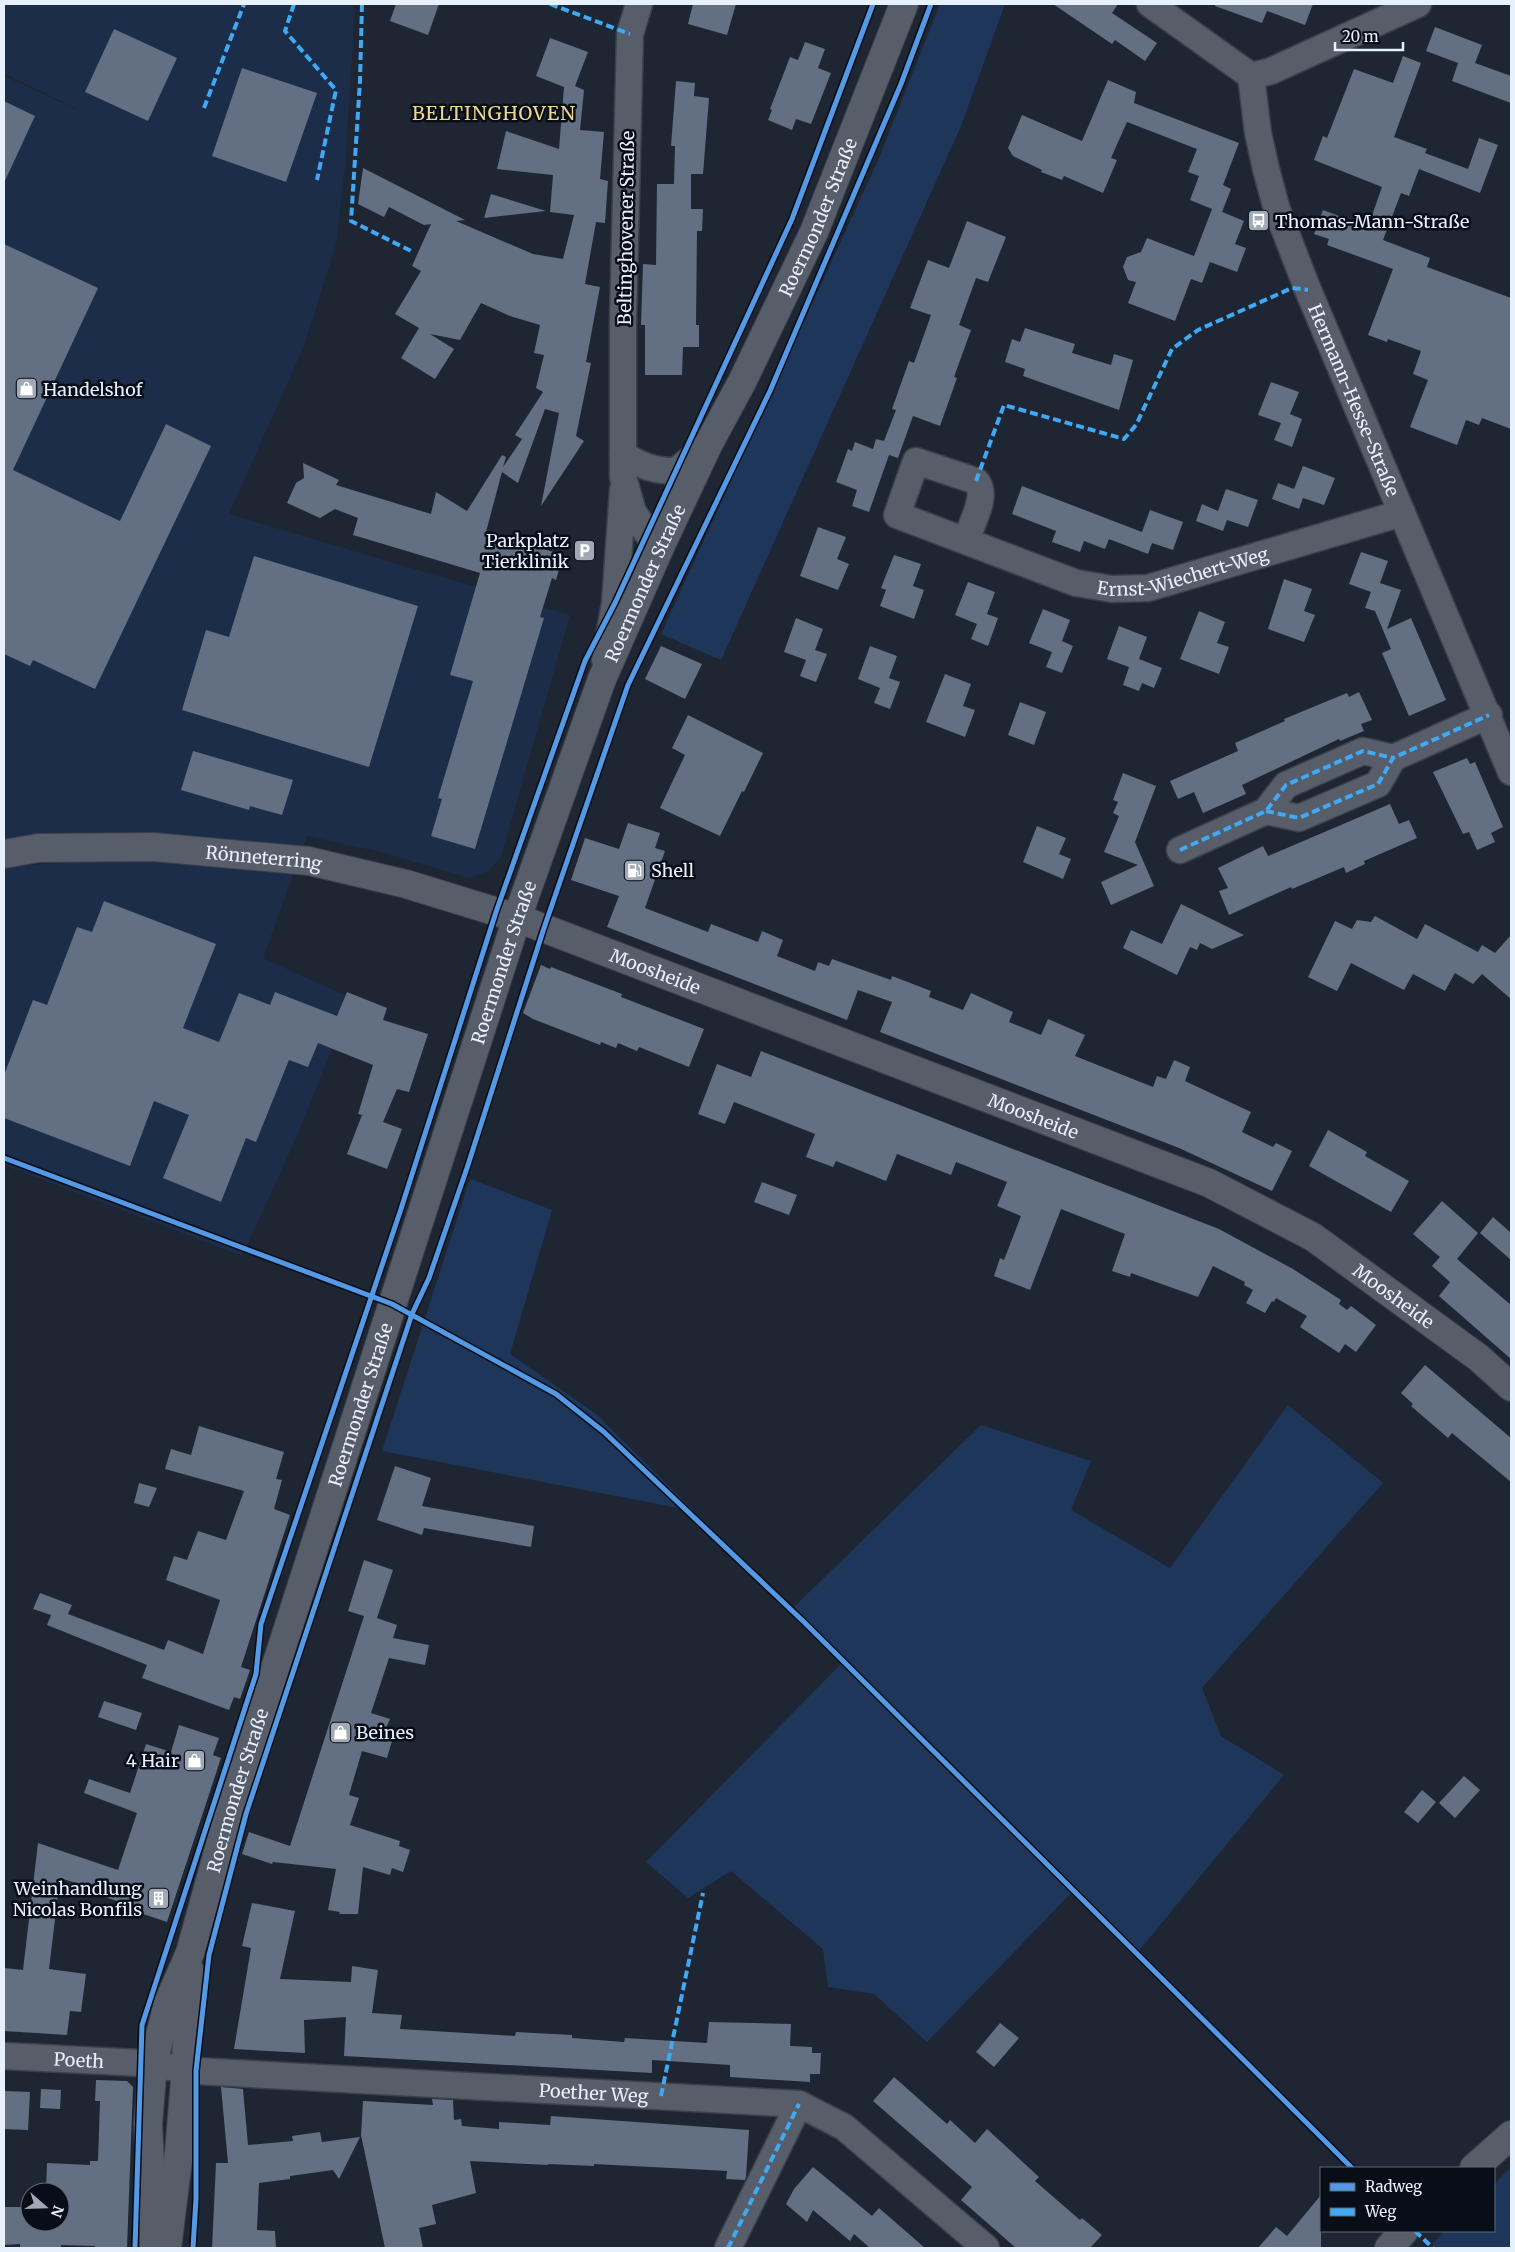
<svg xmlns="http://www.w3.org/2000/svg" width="1515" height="2252" font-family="Merriweather,serif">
<rect width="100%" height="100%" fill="#1e2633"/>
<polygon fill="#1b2d48" points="4,4 353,4 355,11 345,168 336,244 304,346 229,514 570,615 501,857 488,871 469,878 381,852 307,836 263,958 353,999 293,1145 242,1256 4,1165 4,868 105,857 4,859 4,76 97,119 4,73"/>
<g fill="#1f365b">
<polygon points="940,4 1005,4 961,126 721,660 661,634 879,158"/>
<polygon points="470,1179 552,1210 510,1354 596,1414 694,1511 382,1451"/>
<polygon points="1288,1405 1383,1483 1202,1688 1221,1736 1284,1775 1137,1953 1074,1890 927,2042 874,1994 828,1987 823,1949 731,1871 688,1898 646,1862 846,1659 794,1607 981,1425 1091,1461 1071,1510 1170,1568"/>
<polygon points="1511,2167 1511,2248 1437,2248 1432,2244 1445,2231 1494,2231 1494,2184"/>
</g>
<g fill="#636f82">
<polygon points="396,4 439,4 428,35 390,21"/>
<polygon points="693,4 736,4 727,35 688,24"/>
<polygon points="1053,4 1118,4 1112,13 1157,43 1145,61 1115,40 1112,44"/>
<polygon points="1215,4 1313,4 1305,25 1267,11 1262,23 1215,6"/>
<polygon points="1435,27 1482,45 1475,63 1511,76 1511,103 1452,81 1458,63 1426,51"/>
<polygon points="114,29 177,58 148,121 85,92"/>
<polygon points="550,38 588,52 575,86 584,90 580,130 604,132 600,179 608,181 605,223 596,222 585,284 600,287 586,362 591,363 576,436 584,441 541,506 559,413 545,409 518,483 502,472 486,532 533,548 534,546 563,555 556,580 552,578 540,617 544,618 475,849 431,836 442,799 438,798 473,681 450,675 480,573 353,535 358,518 335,509 320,518 287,503 296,483 304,478 303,463 339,480 336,485 431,514 436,492 467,511 502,455 506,457 503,467 522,439 515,435 543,392 536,388 544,355 534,353 540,325 510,316 481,303 460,340 430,334 454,349 435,379 401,358 419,328 395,314 421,271 412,266 431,224 424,225 389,207 384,217 358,204 363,168 465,220 456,221 533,254 563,259 574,215 550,212 553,175 497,169 506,131 559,149 564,87 536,76"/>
<polygon points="805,42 825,49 818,68 831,73 811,124 796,119 792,130 768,120 772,110 770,109 790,57 798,60"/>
<polygon points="1403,56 1421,63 1394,137 1427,149 1425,153 1468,169 1479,138 1498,145 1480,193 1419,169 1409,196 1401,193 1383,240 1430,258 1427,267 1511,298 1511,429 1482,418 1479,425 1466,420 1457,445 1410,427 1428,380 1413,374 1421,351 1388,339 1387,342 1368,335 1393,269 1327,245 1329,239 1314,234 1323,210 1368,227 1382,187 1314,160 1323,136 1327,138 1354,69 1393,83"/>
<polygon points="242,68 317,93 286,182 212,156"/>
<polygon points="1108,80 1136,92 1134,103 1239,143 1223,185 1231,189 1222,212 1220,211 1244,221 1235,244 1246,248 1237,272 1210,262 1202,283 1191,279 1175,321 1128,303 1136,282 1128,280 1123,267 1127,257 1141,252 1147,238 1194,256 1212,209 1190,200 1199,176 1188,172 1197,149 1127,122 1111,158 1117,160 1103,193 1064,176 1062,180 1041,172 1042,170 1013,156 1008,148 1022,115 1082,141"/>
<polygon points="676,81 695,83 694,96 709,98 703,174 691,174 691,209 703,209 702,231 697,231 696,325 699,325 699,347 683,347 682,375 645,375 645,325 641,325 643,264 656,265 657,184 674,184 675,146 671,146"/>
<polygon points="4,101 35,116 4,183"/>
<polygon points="491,194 546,211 484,218"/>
<polygon points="967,221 1006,237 988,282 976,278 959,325 971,330 954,377 957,378 940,426 913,416 898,458 889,455 869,512 852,506 857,490 836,482 848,449 852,451 855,442 873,449 876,439 884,441 896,410 892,409 909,361 914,363 931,315 910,308 928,260 949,268"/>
<polygon points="4,244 98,288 13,470 120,521 166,424 211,446 95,689 33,660 30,666 4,654"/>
<polygon points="1025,328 1075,344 1072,353 1111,365 1114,354 1133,360 1119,410 1023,376 1025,369 1005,362 1012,339 1020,342"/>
<polygon points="1271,382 1299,392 1290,414 1302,419 1292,447 1274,440 1281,423 1258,415"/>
<polygon points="1303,466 1335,478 1324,505 1303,498 1299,509 1272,499 1278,483 1294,489"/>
<polygon points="1022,486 1142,532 1150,510 1183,522 1173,550 1152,543 1148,554 1109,539 1105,549 1084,541 1080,552 1052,542 1056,531 1012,514"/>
<polygon points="1226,489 1258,500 1248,527 1227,520 1223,531 1196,521 1202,504 1218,511"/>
<polygon points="818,527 846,537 837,559 849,564 838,590 800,576"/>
<polygon points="1361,552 1388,561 1380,583 1401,590 1387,629 1411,618 1446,700 1409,716 1382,653 1391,649 1375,611 1365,608 1371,592 1349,584"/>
<polygon points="894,555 921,564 913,586 924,590 914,619 880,606 886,590 881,588"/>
<polygon points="254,556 418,606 369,767 182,710 206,630 229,637"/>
<polygon points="1284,579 1312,589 1304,611 1315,615 1304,642 1268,629"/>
<polygon points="968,582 995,592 987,614 998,618 988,646 971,639 977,624 955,615"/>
<polygon points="1043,609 1070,620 1062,641 1073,646 1062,673 1046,667 1052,652 1029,643"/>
<polygon points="1199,611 1225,622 1217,643 1229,647 1219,674 1180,659"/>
<polygon points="796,618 823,629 815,650 827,654 816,682 800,676 806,660 784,652"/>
<polygon points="1119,626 1147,637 1139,659 1162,668 1154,688 1142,683 1139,691 1123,685 1129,667 1107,659"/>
<polygon points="661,646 702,664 685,699 645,679"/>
<polygon points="870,646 897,656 889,678 900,682 890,709 874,703 880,688 858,679"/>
<polygon points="945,674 971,684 963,706 975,710 965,737 926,722"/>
<polygon points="1359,692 1372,720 1361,724 1364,731 1340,741 1339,739 1242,785 1246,794 1203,813 1194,792 1178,799 1170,781 1238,751 1235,743 1285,721 1284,719 1347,693 1349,697"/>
<polygon points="1020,702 1046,712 1034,745 1008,735"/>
<polygon points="688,715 763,753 744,792 742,791 720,836 660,808 685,755 672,748"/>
<polygon points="193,751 293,780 282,815 250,806 249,810 181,790"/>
<polygon points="1467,758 1470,764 1475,762 1503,827 1491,833 1495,842 1477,850 1469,832 1463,834 1433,772"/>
<polygon points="1123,773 1156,786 1135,842 1154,886 1111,905 1101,882 1138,865 1104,852 1119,816 1113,813 1118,802 1113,800"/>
<polygon points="1390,804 1399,824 1409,820 1417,838 1364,861 1365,864 1346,873 1344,867 1292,889 1291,887 1229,915 1219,891 1228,888 1218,868 1263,846 1268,856"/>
<polygon points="628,823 660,833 655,848 665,851 645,908 708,932 711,924 758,942 762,931 783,940 777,956 815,971 818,962 829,966 832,959 891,980 892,976 931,991 929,997 963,1010 971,993 1013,1012 1009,1022 1041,1035 1048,1019 1085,1035 1075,1056 1153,1087 1157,1076 1166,1079 1174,1060 1190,1067 1185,1081 1251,1112 1242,1132 1273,1147 1276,1143 1292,1151 1272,1191 1179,1148 880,1032 892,1002 858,990 847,1020 607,927 619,896 571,880 585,838 619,849"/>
<polygon points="1037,826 1066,838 1059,854 1071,859 1063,879 1023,862"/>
<polygon points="104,901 216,944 183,1028 219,1042 239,993 270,1005 275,992 337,1016 347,992 387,1008 383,1020 428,1034 409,1092 397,1089 383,1122 402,1129 387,1169 347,1154 362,1115 358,1114 373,1065 318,1043 308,1067 289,1060 256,1142 246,1138 221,1202 163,1178 189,1115 154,1101 130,1166 4,1118 4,1075 33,1000 47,1005 77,927 92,932"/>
<polygon points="1181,904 1244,935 1212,949 1200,943 1197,950 1190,947 1177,975 1123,948 1131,930 1162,944"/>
<polygon points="1375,916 1417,939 1425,924 1478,952 1482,945 1495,953 1511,935 1511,999 1482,974 1473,984 1455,973 1445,991 1413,974 1404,990 1351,963 1337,991 1308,977 1335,921 1352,929 1357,920 1371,922"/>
<polygon points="541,965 550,969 551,967 622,994 621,997 704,1029 689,1067 639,1047 637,1051 618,1043 616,1048 601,1042 600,1045 533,1019 523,1013"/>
<polygon points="761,1051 1219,1229 1293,1269 1341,1300 1339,1304 1347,1310 1351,1306 1376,1325 1356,1352 1345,1344 1339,1353 1300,1327 1307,1316 1276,1298 1274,1302 1272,1301 1265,1313 1246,1303 1253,1290 1244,1285 1245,1282 1213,1266 1198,1297 1131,1273 1130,1277 1112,1271 1125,1234 1061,1209 1030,1290 994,1276 1000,1258 1004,1260 1021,1216 997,1206 1007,1182 956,1162 951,1175 897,1154 886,1181 836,1161 833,1167 806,1157 815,1134 734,1102 725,1124 698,1114 717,1064 751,1077"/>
<polygon points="1328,1130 1367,1152 1365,1156 1409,1181 1391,1212 1309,1166"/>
<polygon points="762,1182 797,1195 789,1215 754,1202"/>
<polygon points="1442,1201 1478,1233 1457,1259 1511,1305 1511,1359 1439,1296 1450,1282 1432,1266 1440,1257 1413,1234"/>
<polygon points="1493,1217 1511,1233 1511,1260 1480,1233"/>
<polygon points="1425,1365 1511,1438 1511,1482 1452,1433 1448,1438 1411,1406 1413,1404 1401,1393"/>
<polygon points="199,1426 284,1452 276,1479 282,1480 274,1509 290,1515 241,1667 250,1670 240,1699 234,1697 229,1710 142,1678 147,1665 47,1625 51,1615 33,1609 40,1593 72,1605 68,1614 164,1650 168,1640 203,1654 220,1600 166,1580 174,1556 187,1560 198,1531 226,1540 244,1491 165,1469 171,1449 191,1455"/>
<polygon points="395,1466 431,1478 422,1506 534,1526 531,1547 424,1528 422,1535 377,1520"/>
<polygon points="139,1483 157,1488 149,1507 134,1503"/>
<polygon points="364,1560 393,1570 377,1618 397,1625 393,1638 429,1645 425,1665 389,1658 371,1713 390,1719 386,1728 395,1731 392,1741 387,1758 362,1751 349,1795 359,1798 350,1825 400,1841 399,1846 410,1850 403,1872 392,1868 390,1875 363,1867 358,1914 339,1914 340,1912 328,1910 336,1869 273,1862 272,1864 242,1854 249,1832 290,1846 364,1616 348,1611"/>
<polygon points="104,1701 142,1713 136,1730 98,1717"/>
<polygon points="179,1725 219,1738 213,1755 221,1758 167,1922 137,1912 138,1908 99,1895 100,1891 60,1878 49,1969 86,1974 81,2012 70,2011 67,2035 4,2031 4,1968 23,1970 38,1843 118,1870 137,1813 84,1793 89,1779 130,1793 146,1744 171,1752"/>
<polygon points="1464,1776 1480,1790 1455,1818 1439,1803"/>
<polygon points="1422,1790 1436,1802 1418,1823 1404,1812"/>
<polygon points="252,1903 295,1911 280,1979 351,1982 352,1966 378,1970 372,2013 402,2015 400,2029 515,2036 516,2032 572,2035 572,2038 624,2042 625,2038 707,2043 709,2022 791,2024 790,2046 812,2047 812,2053 821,2053 820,2074 810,2074 810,2082 730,2077 730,2065 652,2060 652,2073 344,2056 346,2017 304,2020 305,2053 234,2049 251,1948 242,1946"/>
<polygon points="1000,2023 1019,2038 994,2067 976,2052"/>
<polygon points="894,2077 947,2124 950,2120 975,2143 987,2129 1039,2177 1035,2181 1080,2220 1082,2218 1102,2235 1090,2248 1016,2248 961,2200 972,2187 873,2101"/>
<polygon points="96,2080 127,2081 133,2087 127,2248 95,2248 95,2246 61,2245 61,2248 20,2248 20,2244 5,2245 4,2207 30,2207 30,2222 60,2222 60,2192 46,2192 47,2163 90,2165 90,2161 98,2161 100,2101 95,2101"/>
<polygon points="221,2087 243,2089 248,2145 293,2141 292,2136 320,2132 322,2142 360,2137 339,2179 333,2170 290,2176 290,2179 259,2183 257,2230 275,2231 276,2248 212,2248 216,2163 228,2163"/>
<polygon points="41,2089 61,2090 60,2109 40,2108"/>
<polygon points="4,2091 30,2092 28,2130 4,2129"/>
<polygon points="432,2099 453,2100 454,2120 461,2119 462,2126 499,2129 499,2122 550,2125 551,2116 749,2130 746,2177 745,2180 726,2179 727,2171 671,2168 594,2164 594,2166 548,2164 548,2165 470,2161 476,2193 432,2205 436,2224 419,2228 423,2248 385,2248 361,2135 363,2101 433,2105"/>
<polygon points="813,2167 872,2216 879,2208 925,2248 870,2248 854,2234 850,2241 813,2210 807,2222 786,2204 794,2189"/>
<polygon points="1321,2195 1321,2248 1258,2248 1276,2227 1287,2236"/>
</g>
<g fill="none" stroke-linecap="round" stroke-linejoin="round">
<defs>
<g id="street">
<polyline points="639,4 630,34 623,320 623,477 633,512 647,533 661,545"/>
<polyline points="1150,4 1251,76 1271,71 1418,4"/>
<path id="s1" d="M1251 76 1258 133 1266 169 1277 210 1308 290 1511 772"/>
<path d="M623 454C640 466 655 471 676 471L708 445"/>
<path id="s2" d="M966 540C971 524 989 495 976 481L916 461 897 515 1076 583 1112 589 1148 588 1402 513"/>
<polyline points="605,660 615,603 623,490"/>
<polyline points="1266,811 1299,818 1378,784 1393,758 1489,715"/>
<polyline points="1180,850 1266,811 1286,785 1363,751 1393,758"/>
<path id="s3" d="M4 2056 141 2063 196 2071 799 2104 844 2127 986 2248"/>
<polyline points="728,2248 799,2104"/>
</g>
<g id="secondary">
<path id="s4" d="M4 854 38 848 153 847 309 861 406 884 517 918 1209 1183 1313 1237 1479 1358 1511 1387"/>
<polyline points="1474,2168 1511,2135"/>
<path id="s5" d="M154 2248 148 2124 153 2064 168 2003 190 1953 231 1805 517 918 602 679 661 545 708 445 743 380 814 232 904 4"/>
<polyline points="167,2248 179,2152 186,2069 189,1969"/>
<polyline points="1389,2248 1404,2231"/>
</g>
</defs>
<use href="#street" stroke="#3a414b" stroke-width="29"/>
<use href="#secondary" stroke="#3a414b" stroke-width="30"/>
<use href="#street" stroke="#575d69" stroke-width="26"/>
<use href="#secondary" stroke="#575d69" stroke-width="28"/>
<g stroke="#3fa9f5" stroke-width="4" stroke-dasharray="8 4" stroke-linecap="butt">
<polyline points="294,4 285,31 336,90 317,180"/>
<polyline points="362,4 360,81 351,221 411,251"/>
<polyline points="550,4 630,34"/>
<polyline points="204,108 244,4"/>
<polyline points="976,481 1004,405 1124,439 1136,425 1172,349 1198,330 1292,288 1308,290"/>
<polyline points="1266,811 1299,818 1378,784 1393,758 1489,715"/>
<polyline points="1180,850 1266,811 1286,785 1363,751 1393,758"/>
<polyline points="661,2096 703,1893"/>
<polyline points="1415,2231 1433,2248"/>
<polyline points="728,2248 799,2104"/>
</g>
<defs>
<g id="cycleway">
<polyline points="4,1158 392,1304 556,1394 604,1432 804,1622 1352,2168"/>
<polyline points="135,2248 142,2025 256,1674 261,1624 400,1212 496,912 585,661 615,603 792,219 873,4"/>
<polyline points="193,2248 196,2199 196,2071 209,1955 246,1814 412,1314 429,1278 467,1168 544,928 628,685 770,391 901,84 931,4"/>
</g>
</defs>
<use href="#cycleway" stroke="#070e18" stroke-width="8"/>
<use href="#cycleway" stroke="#5399e6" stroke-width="5"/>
</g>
<defs>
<symbol id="bus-square" viewBox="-11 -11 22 22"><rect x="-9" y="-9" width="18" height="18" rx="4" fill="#a1a9b6" stroke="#070e18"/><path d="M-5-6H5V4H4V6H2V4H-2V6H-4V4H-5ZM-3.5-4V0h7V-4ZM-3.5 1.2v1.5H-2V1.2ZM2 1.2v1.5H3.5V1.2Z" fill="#fff"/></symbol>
<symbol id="shop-square" viewBox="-11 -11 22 22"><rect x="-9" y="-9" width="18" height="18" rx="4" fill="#a1a9b6" stroke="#070e18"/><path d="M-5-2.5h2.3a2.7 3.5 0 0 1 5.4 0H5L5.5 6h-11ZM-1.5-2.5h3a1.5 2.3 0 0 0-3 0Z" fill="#fff"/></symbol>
<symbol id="parking-square" viewBox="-11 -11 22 22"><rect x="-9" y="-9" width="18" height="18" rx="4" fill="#a1a9b6" stroke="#070e18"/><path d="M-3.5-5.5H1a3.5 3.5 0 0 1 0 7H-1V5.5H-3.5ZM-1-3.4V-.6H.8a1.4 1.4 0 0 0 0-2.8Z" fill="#fff"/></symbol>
<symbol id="fuel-square" viewBox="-11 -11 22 22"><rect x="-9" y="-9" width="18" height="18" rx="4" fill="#a1a9b6" stroke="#070e18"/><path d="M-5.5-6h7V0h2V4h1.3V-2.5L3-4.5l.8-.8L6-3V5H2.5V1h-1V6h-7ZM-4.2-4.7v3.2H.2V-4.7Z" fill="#fff"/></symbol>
<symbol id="building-square" viewBox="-11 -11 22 22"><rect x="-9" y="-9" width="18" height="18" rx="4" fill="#a1a9b6" stroke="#070e18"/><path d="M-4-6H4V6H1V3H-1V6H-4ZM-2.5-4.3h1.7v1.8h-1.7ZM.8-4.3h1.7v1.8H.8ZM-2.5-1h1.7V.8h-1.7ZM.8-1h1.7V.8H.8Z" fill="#fff"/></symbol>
</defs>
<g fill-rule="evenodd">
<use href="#bus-square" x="1246" y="208" width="25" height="25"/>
<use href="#shop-square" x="14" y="376" width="25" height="25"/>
<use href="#parking-square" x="572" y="538" width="25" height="25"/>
<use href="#fuel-square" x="622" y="858" width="25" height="25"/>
<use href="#shop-square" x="328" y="1720" width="25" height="25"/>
<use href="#shop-square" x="182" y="1748" width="25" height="25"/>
<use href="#building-square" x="146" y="1886" width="25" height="25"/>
</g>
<g text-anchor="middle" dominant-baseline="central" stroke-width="5" stroke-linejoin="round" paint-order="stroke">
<g font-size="18" fill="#e7f0fd" stroke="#070e18">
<text stroke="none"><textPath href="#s5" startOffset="2151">Roermonder Straße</textPath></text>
<text transform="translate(626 228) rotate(-89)">Beltinghovener Straße</text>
<text stroke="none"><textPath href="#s1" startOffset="342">Hermann-Hesse-Straße</textPath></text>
<text stroke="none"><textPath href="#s2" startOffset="484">Ernst-Wiechert-Weg</textPath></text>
<text stroke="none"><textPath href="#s5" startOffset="1746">Roermonder Straße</textPath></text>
<text stroke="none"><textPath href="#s4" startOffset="261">Rönneterring</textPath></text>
<text stroke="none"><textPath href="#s5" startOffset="1341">Roermonder Straße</textPath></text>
<text stroke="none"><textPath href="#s4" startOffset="670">Moosheide</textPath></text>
<text stroke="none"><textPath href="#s4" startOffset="1075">Moosheide</textPath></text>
<text stroke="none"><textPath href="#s4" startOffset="1480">Moosheide</textPath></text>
<text stroke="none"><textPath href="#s5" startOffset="876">Roermonder Straße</textPath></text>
<text stroke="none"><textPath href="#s5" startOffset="471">Roermonder Straße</textPath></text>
<text stroke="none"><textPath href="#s3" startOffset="75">Poeth</textPath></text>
<text stroke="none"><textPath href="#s3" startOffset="591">Poether Weg</textPath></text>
</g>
<g font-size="18" fill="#e7f0fd" stroke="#070e18" text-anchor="start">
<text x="1275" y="221">Thomas-Mann-Straße</text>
<text x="43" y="389">Handelshof</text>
<text x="569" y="540" text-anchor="end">Parkplatz<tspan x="569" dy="21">Tierklinik</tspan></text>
<text x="651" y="870">Shell</text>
<text x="356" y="1732">Beines</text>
<text x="179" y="1760" text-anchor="end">4 Hair</text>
<text x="142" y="1888" text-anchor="end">Weinhandlung<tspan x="142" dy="21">Nicolas Bonfils</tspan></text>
</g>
<g font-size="19" letter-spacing="1" fill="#efd88b" stroke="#070e18">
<text x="494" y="113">BELTINGHOVEN</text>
</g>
</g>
<rect width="1515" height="2252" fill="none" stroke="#e7f0fd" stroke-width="10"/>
<rect x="1320" y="2167" width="175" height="65" fill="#070e18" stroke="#616874"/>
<rect x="1330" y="2183" width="25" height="8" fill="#5399e6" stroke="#616874"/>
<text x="1365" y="2192" font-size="15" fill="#e7f0fd">Radweg</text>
<rect x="1330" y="2208" width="25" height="8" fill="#3fa9f5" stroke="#616874"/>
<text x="1365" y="2217" font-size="15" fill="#e7f0fd">Weg</text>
<g transform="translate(45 2207) rotate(110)"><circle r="24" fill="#070e18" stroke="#616874"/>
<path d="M0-4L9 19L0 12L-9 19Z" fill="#a1a9b6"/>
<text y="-8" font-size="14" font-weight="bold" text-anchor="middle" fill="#e7f0fd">N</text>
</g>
<path d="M1335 42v8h68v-8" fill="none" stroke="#e7f0fd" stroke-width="2.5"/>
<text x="1342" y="42" font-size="15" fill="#e7f0fd" stroke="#070e18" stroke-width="4" paint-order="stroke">20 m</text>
</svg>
